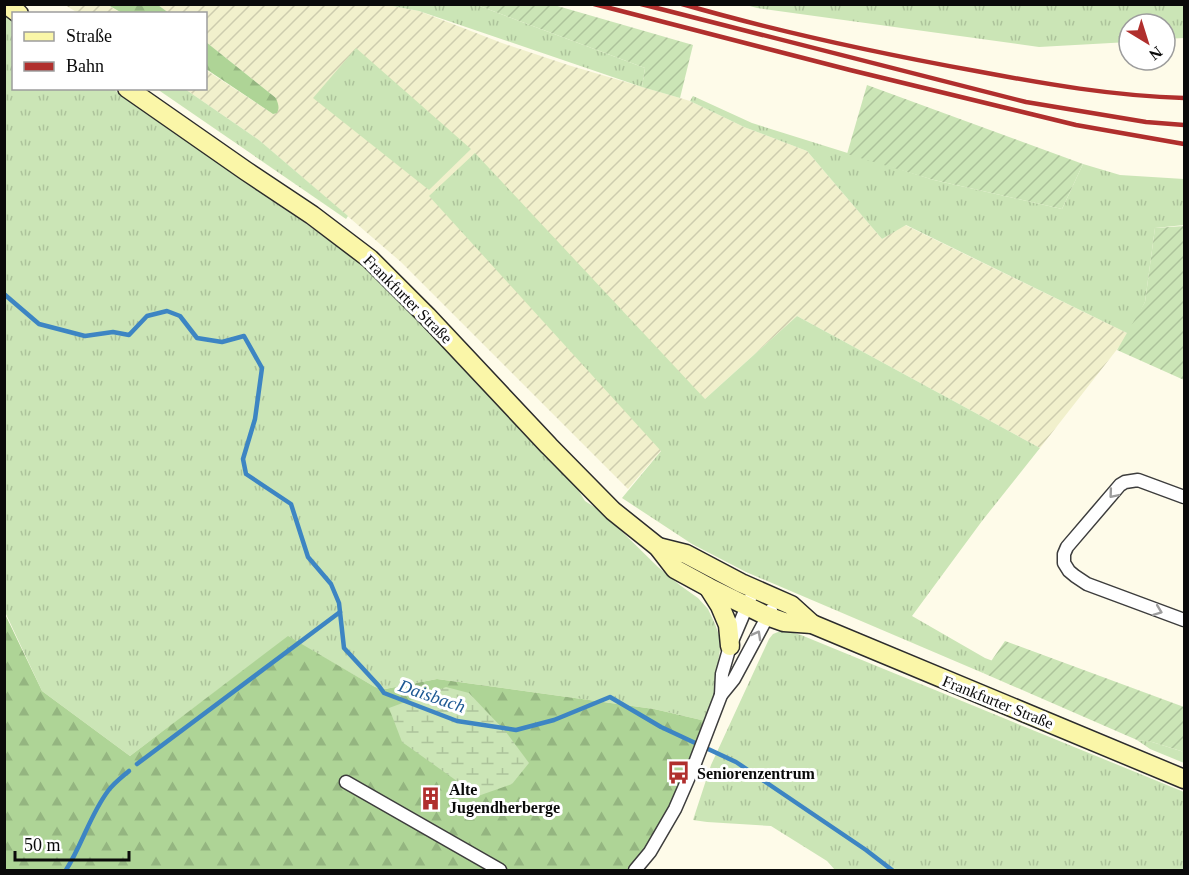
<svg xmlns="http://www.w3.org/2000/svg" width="1189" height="875" font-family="Georgia,serif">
<defs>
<pattern id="farmland-furrows" width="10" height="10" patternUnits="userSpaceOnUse" patternTransform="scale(1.5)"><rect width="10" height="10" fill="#f1f0cc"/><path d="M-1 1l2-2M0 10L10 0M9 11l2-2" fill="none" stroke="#cdccae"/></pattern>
<pattern id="grass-tufts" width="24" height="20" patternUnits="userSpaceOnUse" patternTransform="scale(1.5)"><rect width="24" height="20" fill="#cbe5b6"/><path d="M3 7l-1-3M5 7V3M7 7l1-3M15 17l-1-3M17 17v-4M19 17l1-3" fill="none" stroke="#adc39b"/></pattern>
<pattern id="forest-firs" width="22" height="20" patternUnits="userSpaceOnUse" patternTransform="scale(1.5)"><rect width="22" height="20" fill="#aed496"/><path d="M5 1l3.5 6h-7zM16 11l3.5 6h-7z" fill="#94b580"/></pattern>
<pattern id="wetland-marsh" width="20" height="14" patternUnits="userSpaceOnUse" patternTransform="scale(1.5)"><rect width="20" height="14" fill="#cbe5b6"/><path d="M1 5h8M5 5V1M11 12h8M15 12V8" fill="none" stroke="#adc39b"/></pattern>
<pattern id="garden-furrows" width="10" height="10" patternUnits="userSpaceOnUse" patternTransform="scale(1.5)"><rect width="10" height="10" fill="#cbe5b6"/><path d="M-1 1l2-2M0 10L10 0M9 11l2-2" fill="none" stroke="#adc39b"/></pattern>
</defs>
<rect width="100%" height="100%" fill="#fefbe9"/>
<g fill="url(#farmland-furrows)">
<polygon points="65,5 108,5 121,13 78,13"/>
<polygon points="158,5 387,5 419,11 502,43 568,65 690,101 744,127 807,151 882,239 905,225 1129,334 1040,448 797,316 705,399 628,489 401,262 259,140 185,89 206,88 206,70 273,114 276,98 206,42 206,14 169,13"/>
</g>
<g fill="url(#grass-tufts)">
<polygon points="387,5 477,5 645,68 642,87 419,11"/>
<polygon points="746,5 1184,5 1184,38 1165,39 1165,24 1129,24 1129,42 1039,47 757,8"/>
<polygon points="5,14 13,20 14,88 113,89 188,142 248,182 354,258 396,296 577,488 585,501 602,512 658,567 681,586 698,598 708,609 715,624 719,635 720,649 710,722 654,709 437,679 385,689 375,687 288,637 130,756 42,691 5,612"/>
<polygon points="356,48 471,149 429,190 313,98"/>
<polygon points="157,89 185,89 259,140 348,216 346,219"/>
<polygon points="693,96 752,123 934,180 1062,209 1083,164 1120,175 1184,179 1184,225 1155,228 1145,302 1129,334 906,225 882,239 807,151 744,127 690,101"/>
<polygon points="475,153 705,399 797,316 1040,448 982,521 912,616 985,658 993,661 983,673 746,572 692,544 622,498 661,451 429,196"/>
<polygon points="783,630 801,635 1184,792 1184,870 835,870 827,861 771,826 707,822 693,820 711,765 769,639 773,634"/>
<polygon points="1137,740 1152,742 1184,752 1184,763 1150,749"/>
</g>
<g fill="url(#forest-firs)">
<polygon points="108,5 158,5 169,13 122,13"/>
<path d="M206 42 276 98C278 104 280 107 277 113L273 114 206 69Z"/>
<polygon points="4,612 42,691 130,756 288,636 375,687 385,689 437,679 654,709 710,722 695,763 635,870 5,870"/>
</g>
<polygon fill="url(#wetland-marsh)" points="446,687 469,693 506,732 529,763 512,784 478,796 402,742 389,708"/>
<g fill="url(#garden-furrows)">
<polygon points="477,5 554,5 693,45 680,98 642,87 645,68"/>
<polygon points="867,85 1083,164 1062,209 934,180 847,154"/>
<polygon points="1184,226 1184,380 1117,350 1145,302 1155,228"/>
<polygon points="1005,641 1184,707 1184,752 1152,742 1137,740 983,673"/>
</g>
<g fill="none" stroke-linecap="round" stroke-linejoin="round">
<g stroke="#3d85c3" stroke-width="4.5">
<polyline points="4,294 39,324 85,336 113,332 129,335 147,316 167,311 180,316 197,338 222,342 244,336 262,368 255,419 243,459 246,474 291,504 308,557 331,584 339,603 344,648 379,686 384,693 457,721 516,730 554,720 610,697 661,727 736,762 866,850 892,870"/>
<polyline points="137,764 340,612"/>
<path d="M66 870C82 845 90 815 108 791 114 783 122 777 129 771"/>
</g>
<defs>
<g id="minor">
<polyline points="1184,497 1138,480 1125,482 1120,485 1067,547 1064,554 1064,563 1069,571 1075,576 1087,584 1184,620"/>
<polyline points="721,695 722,674 730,646 750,599"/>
<polyline points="346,782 500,870"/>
<polyline points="635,870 650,852 675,809 695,763 721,695 734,679 771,610"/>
</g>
<g id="secondary">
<polyline points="6,4 19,14"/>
<polyline points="127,88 246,171 312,215 370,259 427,316 549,446 613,511 658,547 675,569 708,587 767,616 784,622 812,624 1184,779"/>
<polyline points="658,547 686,554 741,583 791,605 812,624"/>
<polyline points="708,587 720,606 728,625 730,646"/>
</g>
</defs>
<use href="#minor" stroke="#3d3d3d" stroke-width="15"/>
<use href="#secondary" stroke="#2c2c2c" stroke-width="21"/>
<use href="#minor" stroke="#fff" stroke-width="12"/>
<use href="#secondary" stroke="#faf6a8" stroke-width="18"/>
<g stroke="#b02f2d" stroke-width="4.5">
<polyline points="594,4 850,70 1076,125 1184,144"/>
<polyline points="641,4 1026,102 1146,122 1184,125"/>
<path d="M682 4C779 32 877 53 976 71 1045 84 1114 96 1184 98"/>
</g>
</g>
<defs><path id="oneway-chevron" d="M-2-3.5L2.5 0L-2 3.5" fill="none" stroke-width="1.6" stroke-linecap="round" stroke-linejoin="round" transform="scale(1.5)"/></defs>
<g stroke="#9d9d9d">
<use href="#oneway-chevron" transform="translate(1113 494) rotate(130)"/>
<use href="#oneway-chevron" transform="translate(1158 611) rotate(21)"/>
<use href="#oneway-chevron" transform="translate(757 635) rotate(-61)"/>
</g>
<defs>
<symbol id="bus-bare" viewBox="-9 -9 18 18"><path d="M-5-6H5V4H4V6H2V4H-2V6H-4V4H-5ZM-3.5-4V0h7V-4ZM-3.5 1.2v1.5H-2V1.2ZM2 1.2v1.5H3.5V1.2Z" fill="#b02f2d" stroke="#fff" stroke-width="2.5" paint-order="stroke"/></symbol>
<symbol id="building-bare" viewBox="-9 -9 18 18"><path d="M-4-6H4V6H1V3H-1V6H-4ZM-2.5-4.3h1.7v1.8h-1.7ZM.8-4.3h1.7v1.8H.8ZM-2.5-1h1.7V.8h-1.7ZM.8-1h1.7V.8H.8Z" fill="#b02f2d" stroke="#fff" stroke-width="2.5" paint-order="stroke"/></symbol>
</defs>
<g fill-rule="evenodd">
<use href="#bus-bare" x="662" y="756" width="33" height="33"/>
<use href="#building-bare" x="414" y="782" width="33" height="33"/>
</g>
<g text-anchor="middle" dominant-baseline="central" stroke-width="6" stroke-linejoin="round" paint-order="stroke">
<g font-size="16" fill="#0a0a0a" stroke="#fff">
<text transform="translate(408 299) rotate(45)">Frankfurter Straße</text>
<text transform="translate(998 702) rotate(22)">Frankfurter Straße</text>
</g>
<g font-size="16" font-weight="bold" fill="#0a0a0a" stroke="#fff" text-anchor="start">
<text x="697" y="773">Seniorenzentrum</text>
<text x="449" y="789">Alte<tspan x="449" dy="18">Jugendherberge</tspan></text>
</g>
<g font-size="18" font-style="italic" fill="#1d5893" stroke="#fff">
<text transform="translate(432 696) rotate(19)">Daisbach</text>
</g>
</g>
<rect width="1189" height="875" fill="none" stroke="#0a0a0a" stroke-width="12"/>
<rect x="12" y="12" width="195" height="78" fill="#ffffff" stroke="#9d9d9d" stroke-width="1.5"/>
<rect x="24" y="32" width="30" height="9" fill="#faf6a8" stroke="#9d9d9d" stroke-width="1.5"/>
<text x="66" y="42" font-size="18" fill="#0a0a0a">Straße</text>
<rect x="24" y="62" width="30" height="9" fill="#b02f2d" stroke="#9d9d9d" stroke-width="1.5"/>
<text x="66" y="72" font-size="18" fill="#0a0a0a">Bahn</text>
<g transform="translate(1147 42) rotate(142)"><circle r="28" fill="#ffffff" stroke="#9d9d9d" stroke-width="1.5"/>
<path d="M0-4.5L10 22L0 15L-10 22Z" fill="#b02f2d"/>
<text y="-9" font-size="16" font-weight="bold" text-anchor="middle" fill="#0a0a0a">N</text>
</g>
<path d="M15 851v9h114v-9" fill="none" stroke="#0a0a0a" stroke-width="3"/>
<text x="24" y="851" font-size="18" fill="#0a0a0a" stroke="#ffffff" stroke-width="4.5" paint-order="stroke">50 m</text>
</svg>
